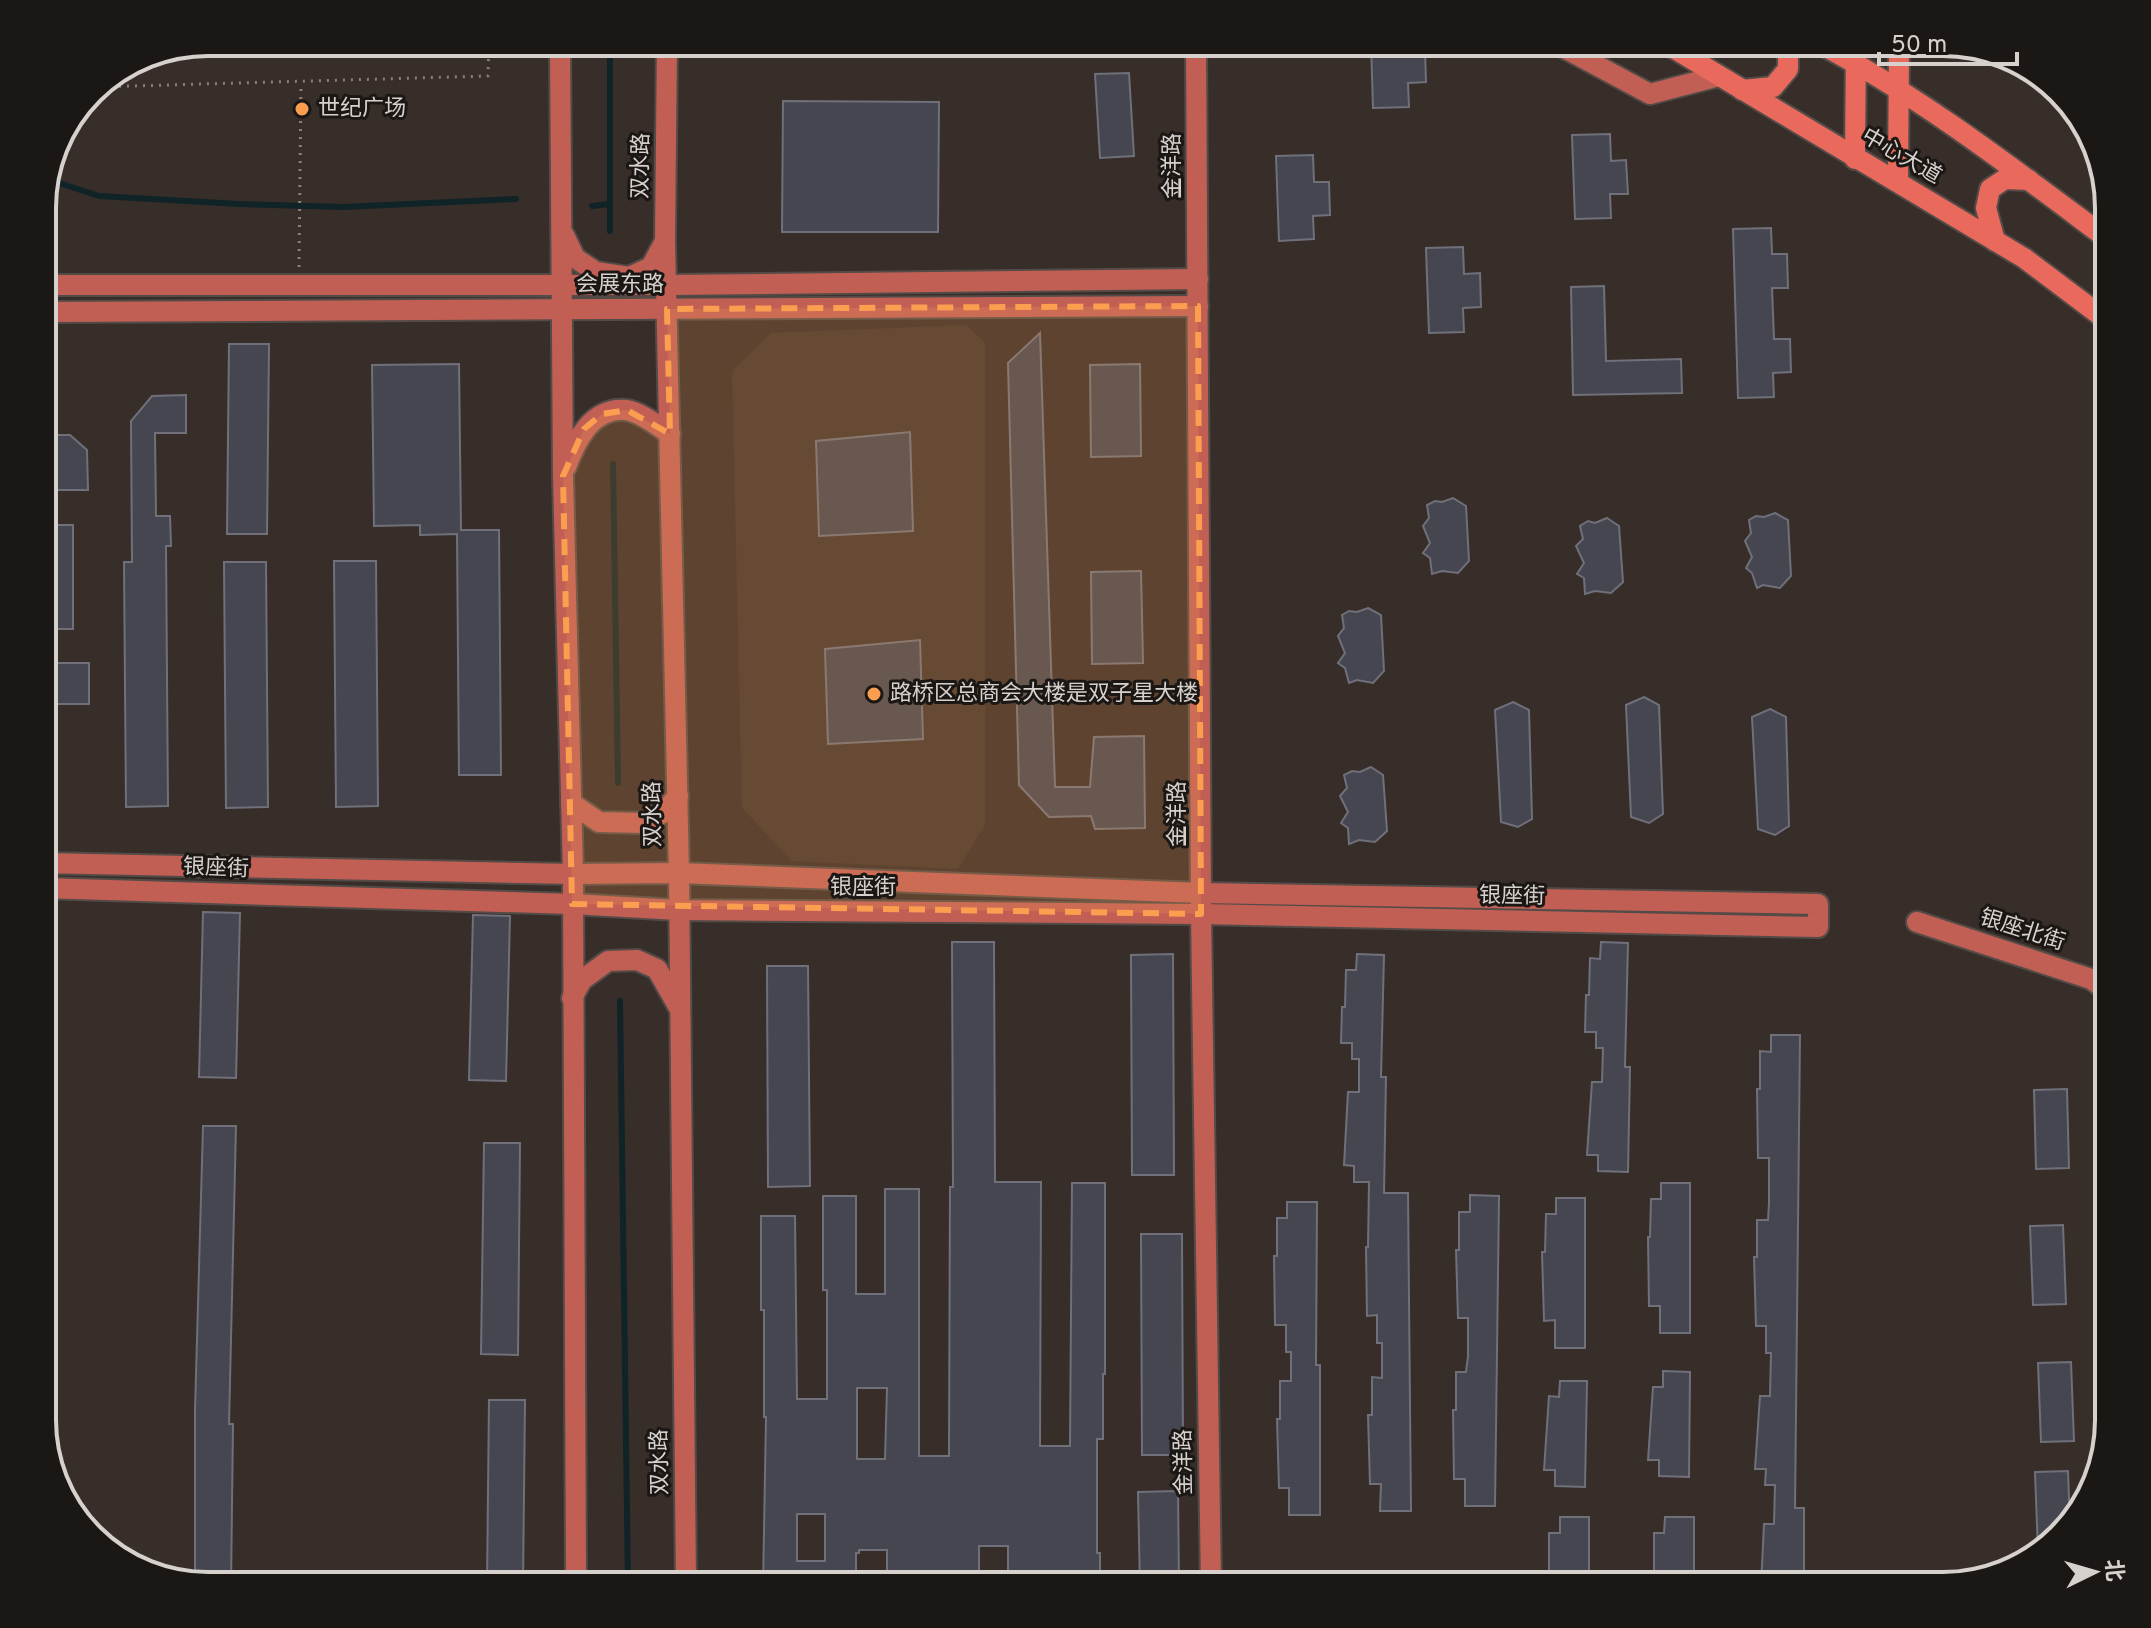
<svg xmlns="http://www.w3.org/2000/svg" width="2151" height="1628" font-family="Overpass,'Noto Sans SC',sans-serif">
<rect width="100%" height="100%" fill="#372e29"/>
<polygon fill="#43352c" points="966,325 985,343 985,825 958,869 792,861 742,808 732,371 771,333"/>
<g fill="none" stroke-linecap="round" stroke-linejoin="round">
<g stroke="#102326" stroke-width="6">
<polyline points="610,42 610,231"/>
<polyline points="47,179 99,196 239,204 344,207 516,199"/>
<polyline points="592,206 610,204"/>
<polyline points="613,464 618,783"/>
<polyline points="620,1001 628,1586"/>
</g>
</g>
<g fill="#45464f" stroke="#6f707a" stroke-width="2" fill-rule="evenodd">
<polygon points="1371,42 1409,42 1409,49 1425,49 1426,82 1408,83 1409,107 1373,108"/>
<polygon points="1129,73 1134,156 1100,158 1095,74"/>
<polygon points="783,101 939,102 938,232 782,232"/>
<polygon points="1610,134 1611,161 1626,160 1628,194 1610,194 1611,218 1575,219 1572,135"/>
<polygon points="1313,155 1314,182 1329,182 1330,215 1313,216 1314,239 1279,241 1276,156"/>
<polygon points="1771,228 1772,254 1787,254 1788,288 1772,288 1774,339 1790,339 1791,372 1773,373 1774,397 1738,398 1733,229"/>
<polygon points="1463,247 1464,274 1480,273 1481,307 1463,308 1464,332 1429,333 1426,248"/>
<polygon points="1604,286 1606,361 1681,359 1682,393 1573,395 1571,287"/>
<polygon points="1040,333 1055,787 1090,787 1094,737 1144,736 1145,828 1095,829 1091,816 1049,817 1019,785 1008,363"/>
<polygon points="229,344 269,344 267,534 227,534"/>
<polygon points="459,364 461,530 499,530 501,775 459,775 457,534 420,535 420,525 374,526 372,365"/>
<polygon points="1140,364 1141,456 1091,457 1090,365"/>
<polygon points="186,395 186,433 155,433 156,516 170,516 171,546 166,546 168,806 126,807 124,562 132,562 131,421 152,396"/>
<polygon points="910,432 913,531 819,536 816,441"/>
<polygon points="42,435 70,435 87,450 88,490 42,490"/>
<polygon points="1453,498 1466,506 1469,561 1458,573 1442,571 1432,574 1430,558 1423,553 1430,543 1423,526 1429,518 1427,505 1435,501 1442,502"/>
<polygon points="1775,513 1788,520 1791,576 1780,588 1763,585 1757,588 1752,573 1746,568 1752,557 1745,541 1751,533 1749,520 1756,516 1764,517"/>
<polygon points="1607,518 1619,526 1623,582 1611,593 1595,591 1585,594 1584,578 1577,574 1584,563 1576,546 1583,539 1580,526 1588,521 1595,523"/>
<rect x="42" y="525" width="31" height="104"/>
<polygon points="334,561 376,561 378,806 336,807"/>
<polygon points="224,562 266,562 268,807 226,808"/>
<polygon points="1141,571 1143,663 1092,664 1091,572"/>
<polygon points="1368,608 1381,615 1384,671 1373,683 1357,680 1349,683 1345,668 1338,663 1345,653 1338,636 1344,628 1342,615 1349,611 1357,612"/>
<polygon points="920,640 923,739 828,744 825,649"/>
<rect x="42" y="663" width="47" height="41"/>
<polygon points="1644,697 1659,705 1663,814 1649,823 1631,817 1626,705"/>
<polygon points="1513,702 1529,710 1532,819 1518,827 1501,822 1495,710"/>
<polygon points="1770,709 1786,717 1789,826 1775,835 1758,829 1752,717"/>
<polygon points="1371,767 1383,775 1387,831 1375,842 1359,840 1349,844 1348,828 1341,823 1348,812 1340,796 1347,788 1344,775 1352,771 1360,772"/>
<polygon points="203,912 240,913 236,1078 199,1077"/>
<polygon points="473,915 510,916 506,1081 469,1080"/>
<path d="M952 942H994L995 1182H1041L1040 1446H1070L1072 1183H1105V1374H1103V1439H1097V1553H1100V1586H1008V1546H979V1586H887V1550H859V1553H856V1586H763L766 1417H764V1310H761V1216H795L797 1399H827V1290H823V1196H856V1294H885V1189H919V1456H949L950 1187H953ZM857 1388H887L885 1459H857ZM797 1514H825V1561H797Z"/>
<polygon points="1601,942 1628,943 1625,1067 1630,1067 1628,1172 1598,1171 1598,1155 1587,1155 1592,1082 1602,1082 1603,1048 1596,1048 1596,1032 1585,1032 1586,995 1589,995 1590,958 1600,959"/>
<polygon points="1173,954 1174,1175 1132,1175 1131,955"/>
<polygon points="1357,954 1384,955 1381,1077 1386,1077 1384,1193 1408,1193 1411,1511 1380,1511 1381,1484 1370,1484 1368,1415 1372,1415 1372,1377 1382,1378 1382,1343 1377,1343 1377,1315 1367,1316 1366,1247 1368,1247 1369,1182 1354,1182 1354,1166 1344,1165 1348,1092 1359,1092 1359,1059 1352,1059 1352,1043 1341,1043 1342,1007 1345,1007 1346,970 1356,970"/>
<polygon points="767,966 808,966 810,1186 768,1187"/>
<polygon points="1771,1035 1800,1035 1795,1508 1804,1508 1804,1586 1761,1586 1764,1524 1774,1524 1775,1485 1765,1485 1766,1469 1755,1469 1760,1396 1770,1396 1771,1353 1766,1353 1766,1326 1756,1326 1754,1257 1757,1257 1757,1220 1768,1220 1769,1203 1769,1158 1758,1158 1757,1089 1760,1089 1760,1051 1771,1052"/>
<polygon points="2067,1089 2069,1168 2036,1169 2034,1090"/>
<polygon points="203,1126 236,1126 229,1424 233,1424 231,1586 207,1586 195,1582 195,1411"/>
<polygon points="484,1143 520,1143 518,1355 481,1354"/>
<polygon points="1661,1183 1690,1183 1690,1333 1660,1333 1660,1306 1649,1306 1648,1237 1650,1237 1651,1199 1661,1199"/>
<polygon points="1470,1195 1499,1196 1495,1506 1465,1506 1465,1479 1454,1479 1453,1410 1456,1410 1456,1372 1466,1372 1468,1356 1468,1318 1458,1318 1456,1250 1459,1250 1459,1212 1470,1212"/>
<polygon points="1556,1198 1585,1198 1585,1348 1555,1348 1555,1320 1544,1321 1542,1252 1545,1252 1546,1214 1556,1214"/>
<polygon points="1287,1202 1317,1202 1316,1365 1320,1365 1320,1515 1289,1515 1289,1488 1279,1488 1277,1419 1280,1419 1280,1381 1291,1381 1291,1352 1286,1352 1286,1325 1275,1325 1274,1256 1277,1256 1277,1218 1287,1218"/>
<polygon points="2063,1225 2066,1304 2033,1305 2030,1226"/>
<polygon points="1141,1234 1182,1234 1183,1455 1142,1455"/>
<polygon points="2071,1362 2074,1441 2041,1442 2038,1363"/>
<polygon points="1663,1371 1690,1372 1689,1477 1659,1476 1659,1460 1648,1460 1653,1387 1663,1387"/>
<polygon points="1560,1381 1587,1381 1585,1487 1555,1486 1555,1470 1544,1470 1549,1396 1559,1397"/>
<polygon points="489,1400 525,1400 523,1586 487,1586"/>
<polygon points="2068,1471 2070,1526 2038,1552 2035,1472"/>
<polygon points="1178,1491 1179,1586 1140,1586 1138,1492"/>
<polygon points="1560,1517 1589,1517 1589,1586 1546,1586 1546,1571 1549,1571 1549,1533 1560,1533"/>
<polygon points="1665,1517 1694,1517 1694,1586 1651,1586 1651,1571 1654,1571 1654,1533 1664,1533"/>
</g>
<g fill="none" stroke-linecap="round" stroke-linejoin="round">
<defs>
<g id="secondary">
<polyline points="560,42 563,476 573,874 576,1586"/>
<polyline points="667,42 665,241 679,873 686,1586"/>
<polyline points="1196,42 1201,914 1211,1586"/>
<polyline points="1553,42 1650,94 1719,76"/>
<polyline points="564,235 575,258 596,272 629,277 651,267 664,243"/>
<polyline points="42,285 667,285 1198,279"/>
<polyline points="42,312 1198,306"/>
<path d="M566 467C576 440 592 407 626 410 641 412 658 426 670 434"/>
<polyline points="571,803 599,822 644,823 663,813 678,796"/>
<polyline points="42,888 572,904 678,910 1201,914 1818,927 1818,904 1202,893 679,873 573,874 42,863"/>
<polyline points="1917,922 2091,979 2109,992"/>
<polyline points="572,998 582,980 608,961 637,960 657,969 678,1006"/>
</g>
<g id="primary">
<polyline points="1663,42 2024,258 2109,322"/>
<path d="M1816 42C1920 96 2015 170 2109 240"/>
<polyline points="1742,90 1773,87 1788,69 1788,42"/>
<polyline points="1855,159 1856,42"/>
<polyline points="1898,182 1899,42"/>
<polyline points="1995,241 1986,208 1990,189 2005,179 2029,180"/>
</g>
</defs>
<use href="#secondary" stroke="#544b47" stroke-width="24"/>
<use href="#primary" stroke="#544b47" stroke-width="24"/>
<g stroke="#877f7b" stroke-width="3" stroke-dasharray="2 6" stroke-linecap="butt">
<polyline points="95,87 488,76 489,42"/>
<polyline points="299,267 301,83"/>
</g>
<use href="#secondary" stroke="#c25f55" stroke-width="20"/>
<use href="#primary" stroke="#e96a5d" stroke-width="20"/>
</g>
<path fill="#fb9e50" fill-opacity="0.2" stroke="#fb9e50" stroke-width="6" stroke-dasharray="16 10" stroke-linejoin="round" d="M1198 306 1201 914 572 904 563 476 584 429 602 414 627 410 670 434 667 309Z"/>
<g fill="#fb9e50" stroke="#1b1715" stroke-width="3">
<circle cx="302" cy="109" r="8"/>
<circle cx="874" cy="694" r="8"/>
</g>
<g text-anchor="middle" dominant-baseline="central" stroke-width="6" stroke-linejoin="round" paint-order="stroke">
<g font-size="22" fill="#d7d1ce" stroke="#1b1715" text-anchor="start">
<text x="318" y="109">世纪广场</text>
<text x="890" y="694">路桥区总商会大楼是双子星大楼</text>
</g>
<g font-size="22" fill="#d7d1ce" stroke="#1b1715">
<text transform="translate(1901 157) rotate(30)">中心大道</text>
<text transform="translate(642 166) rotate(-89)">双水路</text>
<text transform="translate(1173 166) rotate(-90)">金洋路</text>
<text x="620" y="285">会展东路</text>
<text transform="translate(654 814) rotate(-91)">双水路</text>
<text transform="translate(1178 814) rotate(-90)">金洋路</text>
<text transform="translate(216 869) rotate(2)">银座街</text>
<text x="863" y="888">银座街</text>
<text transform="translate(1512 897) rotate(1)">银座街</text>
<text transform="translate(2022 931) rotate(18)">银座北街</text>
<text transform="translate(661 1462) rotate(-91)">双水路</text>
<text transform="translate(1185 1462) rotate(-91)">金洋路</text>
</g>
</g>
<path d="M0 0H2151V1628H0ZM208 56H1943A152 152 0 0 1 2095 208V1420A152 152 0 0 1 1943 1572H208A152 152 0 0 1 56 1420V208A152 152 0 0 1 208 56Z" fill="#1b1715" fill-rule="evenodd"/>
<path fill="none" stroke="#d7d1ce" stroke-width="4" d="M208 56H1943A152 152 0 0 1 2095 208V1420A152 152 0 0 1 1943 1572H208A152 152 0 0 1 56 1420V208A152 152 0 0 1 208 56Z"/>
<g transform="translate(2095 1572) rotate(85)" stroke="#1b1715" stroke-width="6" paint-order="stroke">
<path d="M0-6L14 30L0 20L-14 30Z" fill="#d7d1ce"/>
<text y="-12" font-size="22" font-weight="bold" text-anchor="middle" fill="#d7d1ce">北</text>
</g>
<path d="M1879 52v12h138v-12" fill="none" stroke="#d7d1ce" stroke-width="4"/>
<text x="1891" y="52" font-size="24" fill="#d7d1ce" stroke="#1b1715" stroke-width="6" paint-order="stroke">50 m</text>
</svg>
